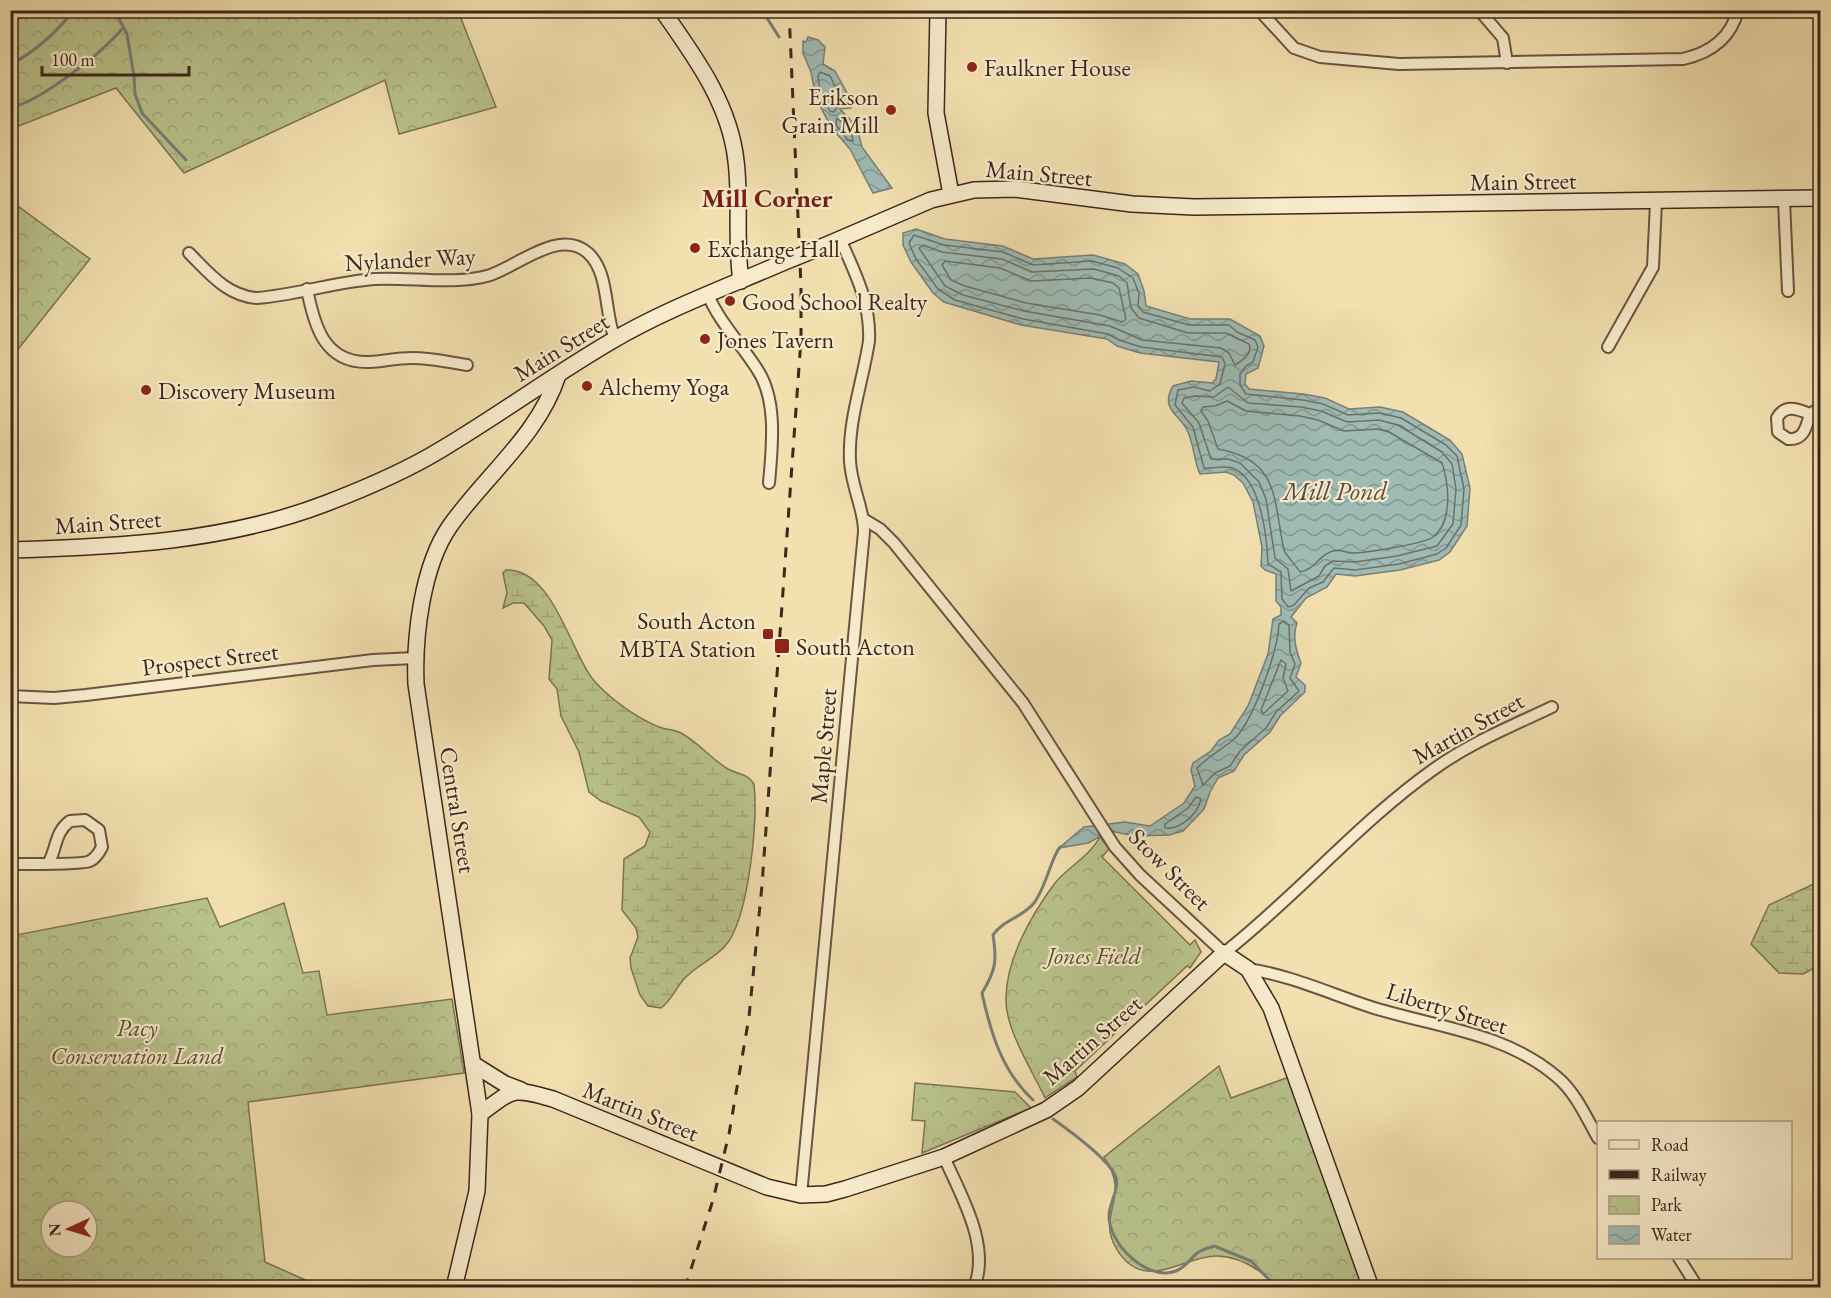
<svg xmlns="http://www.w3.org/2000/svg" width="1831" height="1298" font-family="'EB Garamond',serif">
<defs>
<pattern id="wetland-marsh" width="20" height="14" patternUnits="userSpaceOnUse" patternTransform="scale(1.5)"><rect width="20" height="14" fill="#b9c38c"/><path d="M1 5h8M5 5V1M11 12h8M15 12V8" fill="none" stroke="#a0a778"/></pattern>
<pattern id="park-crowns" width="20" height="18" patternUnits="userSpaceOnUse" patternTransform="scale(1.5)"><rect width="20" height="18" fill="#b9c38c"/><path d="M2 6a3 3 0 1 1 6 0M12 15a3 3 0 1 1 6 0" fill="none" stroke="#a0a778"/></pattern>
<pattern id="water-waves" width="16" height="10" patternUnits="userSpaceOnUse" patternTransform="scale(1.5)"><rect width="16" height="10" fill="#9ebbb4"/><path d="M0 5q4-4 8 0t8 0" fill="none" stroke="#829892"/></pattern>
</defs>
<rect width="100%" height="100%" fill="#f3e0af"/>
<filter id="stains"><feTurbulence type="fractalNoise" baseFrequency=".00333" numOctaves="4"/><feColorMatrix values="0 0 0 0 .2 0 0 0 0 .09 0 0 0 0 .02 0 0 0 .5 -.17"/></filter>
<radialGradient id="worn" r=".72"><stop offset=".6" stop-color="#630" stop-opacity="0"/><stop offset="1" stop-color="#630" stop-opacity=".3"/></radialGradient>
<g fill="url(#wetland-marsh)" stroke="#7c7454" stroke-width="1.5">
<path d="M506 570C554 568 571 656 596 683 613 701 637 718 659 727 666 730 674 729 681 733 698 742 711 759 728 769 739 775 747 773 754 784 758 821 749 910 729 941 718 957 700 963 687 976 676 986 673 999 661 1008L648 1006 640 995 631 968 630 958 638 937 636 928 622 910 624 859 645 846 650 832 639 817 601 801 589 792 579 752 561 716 557 689 549 679 552 640 544 626 524 603H513L503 608 507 593 503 573Z"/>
<polygon points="1820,881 1820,965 1803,974 1779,973 1751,944 1769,905"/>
</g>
<g fill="url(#park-crowns)" stroke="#7c7454" stroke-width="1.5" fill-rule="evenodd">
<polygon points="11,10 458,11 496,107 399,134 385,80 184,173 116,88 11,129"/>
<polygon points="11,201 90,259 11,358"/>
<path d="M1100 837 1109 849 1102 857 1190 945 1195 940 1201 952 1190 968 1187 966 1075 1071 1077 1077 1045 1098C1033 1072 1006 1030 1006 1001 1005 960 1032 914 1055 883 1069 866 1089 857 1100 837Z"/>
<path d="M207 898 220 927 284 903 303 973 319 971 327 1015 452 999 464 1073 248 1102 265 1262 321 1287H11V936ZM51 1211H87V1247H51Z"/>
<path d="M1219 1066 1231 1098 1289 1077 1363 1287C1344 1287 1296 1292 1280 1287 1275 1286 1270 1279 1266 1276 1252 1265 1234 1256 1216 1256 1183 1256 1143 1295 1116 1248 1096 1214 1132 1197 1104 1157Z"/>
<polygon points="915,1083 1015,1092 1031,1108 922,1153 925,1121 912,1120"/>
</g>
<g fill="url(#water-waves)" stroke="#787f78" stroke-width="1.5">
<polygon points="808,37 818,40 825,47 823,64 835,71 853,104 851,108 840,109 857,127 862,147 892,188 873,193 850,149 831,127 816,98 811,72 803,53 803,41 806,42"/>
<path d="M916 229 945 239 1003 246 1033 259 1093 255 1125 264 1138 274 1144 291 1146 306 1190 319H1230L1260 336 1264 346 1258 368 1246 374 1245 384 1249 389 1303 394 1325 398 1349 409 1380 407 1403 412 1450 440 1462 454 1470 488 1467 526 1450 552 1439 560 1400 570 1355 576 1336 574 1327 587 1306 598 1291 617 1297 623C1292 636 1296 651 1301 663L1296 677 1305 685V692L1280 716 1270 732 1244 755 1234 771 1218 778 1210 792 1204 809 1183 831 1169 835 1135 836 1110 831 1088 843 1059 848 1084 827 1125 822 1150 826 1184 803 1195 786 1191 770 1193 763 1211 751 1219 740 1230 734 1248 706 1268 654 1273 619 1281 615V607L1276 601V574L1265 570 1261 566 1262 547 1253 502 1243 483 1234 475 1226 472 1200 474C1194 461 1194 446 1188 432 1181 415 1159 410 1173 386L1191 381 1212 383 1216 379 1219 362 1140 353 1117 346 1107 339 1021 325 944 302 933 293 911 262 903 245V233Z"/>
</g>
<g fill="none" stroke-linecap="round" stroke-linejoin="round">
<g stroke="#6e7068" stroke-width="1.5">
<polygon points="820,72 830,76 842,100 834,112 830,111 820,91 818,76"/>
<polygon points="837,118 851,130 853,141 848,140 836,125"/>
<path d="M914 235 944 245 1003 252 1033 265 1092 261 1118 268 1133 278 1139 293 1138 306 1143 312 1189 325H1229L1237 332 1255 340 1258 347 1253 362 1246 366 1240 374V385L1246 394 1303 400 1323 404 1348 415 1380 413 1401 418 1446 445 1457 456 1464 489 1461 525 1446 548 1437 554 1399 564 1355 570 1334 568 1323 582 1309 588 1294 605 1288 607 1282 599 1281 572 1268 564C1267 538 1261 477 1232 468 1222 465 1213 469 1204 468L1193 427 1175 405 1178 390 1194 387 1210 391 1220 384 1225 364 1222 357 1141 347 1119 340 1108 334 1023 319 955 300 938 289 916 259 909 243Z"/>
<path d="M923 245 942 252 1002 259 1032 272 1094 269 1119 276 1127 283 1131 308 1139 318 1188 333H1226L1249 344C1253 353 1242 361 1235 365L1229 353 1221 348 1142 340 1110 326 1024 311 963 295 945 286 919 248Z"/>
<polygon points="945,261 1000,268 1031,281 1091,278 1113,283 1119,288 1126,319 1122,322 1100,315 1026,303 965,286 951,280 942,265"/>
<polygon points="1228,387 1248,403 1301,407 1321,411 1347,422 1379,420 1398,425 1442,452 1452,464 1456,489 1453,524 1437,546 1397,556 1355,562 1333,561 1325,566 1319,576 1291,591 1288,569 1275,558 1266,499 1259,482 1240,463 1228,459 1211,459 1199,423 1182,403 1184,398 1195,396 1214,397"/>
<path d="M1227 401 1246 411 1300 416 1318 420 1344 431 1378 429 1389 432 1442 463C1449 484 1453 522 1433 537 1424 544 1369 552 1356 553 1349 554 1342 549 1333 551 1318 555 1315 570 1300 572 1297 567 1285 554 1284 550 1273 499 1280 460 1218 449L1208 421 1201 411 1203 407 1215 406Z"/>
<path d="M1284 621 1289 625 1290 652 1295 664 1290 678 1299 691 1276 712 1266 728 1240 751 1230 766 1215 773 1203 785 1197 768C1208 757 1222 749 1233 740 1253 723 1278 650 1279 624Z"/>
<polygon points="1281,660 1286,664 1283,678 1288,691 1263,714 1261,710"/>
<path d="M1196 797 1201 799C1198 814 1180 830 1165 828V824L1188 808Z"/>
</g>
<g stroke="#787f78" stroke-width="3">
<polyline points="114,10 127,34 134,76 135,94 142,113 186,160"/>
<polyline points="762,10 779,37"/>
<path d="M10 65C36 51 56 33 74 10"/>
<path d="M10 108C41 101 102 53 122 29"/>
<path d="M1033 1100C1002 1071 991 1034 982 993 996 970 997 961 993 935 1003 920 1023 917 1034 903 1046 887 1051 858 1060 847"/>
<path d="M1053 1119C1070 1131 1106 1157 1115 1175 1121 1187 1109 1203 1109 1215 1108 1243 1147 1282 1176 1271 1186 1267 1189 1260 1197 1253 1201 1250 1209 1248 1214 1246L1251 1261 1277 1288"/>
</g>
<defs>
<g id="street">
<path d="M1259 10 1294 48 1320 57 1399 64 1683 59C1710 53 1731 38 1738 10"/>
<polyline points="1479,10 1503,38 1507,63"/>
<polyline points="1784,200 1788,291"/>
<path d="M189 253C209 273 227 296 257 298 296 295 335 282 374 279 409 277 454 285 487 276 516 268 559 227 588 253 610 273 604 314 615 339"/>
<path d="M307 289C314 325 324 364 370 362 384 361 397 358 412 358 430 358 449 362 467 365"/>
<path d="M708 295C720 323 741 344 757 369 778 400 772 448 769 483"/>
<polyline points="1608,347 1653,267 1656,202"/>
<path d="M1810 414C1797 409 1785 404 1777 418L1778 432 1788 439C1804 440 1806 428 1810 414L1820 408"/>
<path d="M865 520 880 529 894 543 1023 703 1115 847 1140 875 1224 953C1298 895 1358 823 1434 769 1470 743 1512 726 1552 707"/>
<polyline points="10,696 54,698 86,695 373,660 415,658"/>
<path d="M10 864C24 864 83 865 90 861 96 858 99 853 102 847L99 830 85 820 70 821C55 832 57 847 49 862"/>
<path d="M1248 969C1290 975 1331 994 1371 1007 1434 1027 1505 1032 1557 1077 1576 1093 1586 1117 1598 1138"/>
<path d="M944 1157C961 1196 991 1245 974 1288"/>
<path d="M801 1195 864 532C865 512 851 486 850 461 848 420 863 381 869 341 871 304 855 272 840 239"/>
<polyline points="1679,1258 1698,1288"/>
</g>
<g id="secondary">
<path d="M662 10C695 57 730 104 736 161 741 201 735 241 741 281"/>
<polyline points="938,10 936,113 951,194"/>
<polyline points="824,246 931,200 974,190 1015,189 1132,204 1194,207 1820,198"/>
<path d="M10 550C117 547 226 542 327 503 366 488 406 471 442 449 499 415 552 376 610 342 664 310 724 288 782 263"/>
<polyline points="473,1064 505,1084 521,1090"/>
<path d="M480 1114C514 1089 511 1087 553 1099L767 1187 801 1195 826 1194 845 1189 944 1157 1046 1110 1078 1088 1224 953 1248 969 1271 1008 1371 1288"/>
<path d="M454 1288 477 1191 480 1114 416 684C414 637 422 566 450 526 485 476 539 435 558 375"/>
</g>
</defs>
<use href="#street" stroke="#6b5442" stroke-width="14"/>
<use href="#secondary" stroke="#3e261d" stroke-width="18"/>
<use href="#street" stroke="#f7ebcb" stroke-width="10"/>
<use href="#secondary" stroke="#f7ebcb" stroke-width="15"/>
<polyline stroke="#3e261d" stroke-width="3" stroke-dasharray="10 10" stroke-linecap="butt" points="685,1288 713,1200 729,1134 749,1017 762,885 801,339 801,286 789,10"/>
<defs>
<polyline id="secondary-bridge" points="782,263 824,246"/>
</defs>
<use href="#secondary-bridge" stroke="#3e261d" stroke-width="18" stroke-linecap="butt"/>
<use href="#secondary-bridge" stroke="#f7ebcb" stroke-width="15"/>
</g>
<g fill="#8f2418" stroke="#f7ebcb" stroke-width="2">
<circle cx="972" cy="67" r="6"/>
<circle cx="891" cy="110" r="6"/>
<circle cx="695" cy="248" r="6"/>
<circle cx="730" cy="301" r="6"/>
<circle cx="705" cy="339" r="6"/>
<circle cx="587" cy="386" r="6"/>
<circle cx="146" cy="390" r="6"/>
<rect x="762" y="628" width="12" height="12" rx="3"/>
<rect x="774" y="638" width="16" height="16" rx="3"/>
</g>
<g text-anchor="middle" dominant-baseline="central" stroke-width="4.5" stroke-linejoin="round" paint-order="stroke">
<g font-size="24" fill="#3e261d" stroke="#f7ebcb" text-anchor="start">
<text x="984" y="67">Faulkner House</text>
<text x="879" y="96" text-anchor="end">Erikson<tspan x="879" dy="28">Grain Mill</tspan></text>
<text x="707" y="248">Exchange Hall</text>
<text x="742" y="301">Good School Realty</text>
<text x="717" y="339">Jones Tavern</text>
<text x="599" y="386">Alchemy Yoga</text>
<text x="158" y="390">Discovery Museum</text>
<text x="756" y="620" text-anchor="end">South Acton<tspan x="756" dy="28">MBTA Station</tspan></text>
<text x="796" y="646">South Acton</text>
</g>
<g font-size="24" fill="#3e261d" stroke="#f7ebcb">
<text transform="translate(1039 173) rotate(5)">Main Street</text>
<text transform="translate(1523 181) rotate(-1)">Main Street</text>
<text transform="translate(410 259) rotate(-3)">Nylander Way</text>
<text transform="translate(561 347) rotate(-32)">Main Street</text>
<text transform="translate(108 522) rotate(-4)">Main Street</text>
<text transform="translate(210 659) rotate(-7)">Prospect Street</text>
<text transform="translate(1468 728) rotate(-29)">Martin Street</text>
<text transform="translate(823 746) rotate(-85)">Maple Street</text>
<text transform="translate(458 810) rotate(81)">Central Street</text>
<text transform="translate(1170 869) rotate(45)">Stow Street</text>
<text transform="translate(1447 1008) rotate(17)">Liberty Street</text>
<text transform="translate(1092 1040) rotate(-41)">Martin Street</text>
<text transform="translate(641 1111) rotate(22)">Martin Street</text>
</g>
<g font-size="24" font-style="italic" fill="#5d4d39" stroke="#f7ebcb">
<text x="1094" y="955">Jones Field</text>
<text x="137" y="1027">Pacy<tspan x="137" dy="28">Conservation Land</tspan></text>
</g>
<g font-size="26" font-weight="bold" fill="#7a1f14" stroke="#f7ebcb">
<text x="767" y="198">Mill Corner</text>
</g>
<g font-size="26" font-style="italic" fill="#564b43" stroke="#f7ebcb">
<text x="1335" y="491">Mill Pond</text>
</g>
</g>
<rect width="1831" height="1298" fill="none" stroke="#f3e0af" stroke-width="36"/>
<rect x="12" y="12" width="1807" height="1274" fill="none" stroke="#3e261d" stroke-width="3"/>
<rect x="18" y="18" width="1795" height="1262" fill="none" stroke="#3e261d" stroke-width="1.5"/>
<rect x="1597" y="1121" width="195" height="138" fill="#f7ebcb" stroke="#ad9c85" stroke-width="1.5"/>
<rect x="1609" y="1140" width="30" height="9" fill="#f7ebcb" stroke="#ad9c85" stroke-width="1.5"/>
<text x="1651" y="1151" font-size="18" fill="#3e261d">Road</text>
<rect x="1609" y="1170" width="30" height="9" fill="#3e261d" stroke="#ad9c85" stroke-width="1.5"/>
<text x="1651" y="1181" font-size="18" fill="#3e261d">Railway</text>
<rect x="1609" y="1196" width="30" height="18" fill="url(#park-crowns)" stroke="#ad9c85" stroke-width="1.5"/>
<text x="1651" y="1211" font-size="18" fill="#3e261d">Park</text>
<rect x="1609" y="1226" width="30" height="18" fill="url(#water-waves)" stroke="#ad9c85" stroke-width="1.5"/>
<text x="1651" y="1241" font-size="18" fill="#3e261d">Water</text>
<g transform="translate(69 1229) rotate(266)"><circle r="28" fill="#f7ebcb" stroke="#ad9c85" stroke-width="1.5"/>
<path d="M0-4.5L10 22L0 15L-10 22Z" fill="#8f2418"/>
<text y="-9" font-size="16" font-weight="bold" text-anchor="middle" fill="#3e261d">N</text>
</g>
<path d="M42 66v9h147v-9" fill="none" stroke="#3e261d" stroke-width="3"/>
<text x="51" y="66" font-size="18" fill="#3e261d" stroke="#f7ebcb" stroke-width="4.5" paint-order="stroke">100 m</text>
<rect width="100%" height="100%" filter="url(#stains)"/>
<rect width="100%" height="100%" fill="url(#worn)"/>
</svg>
